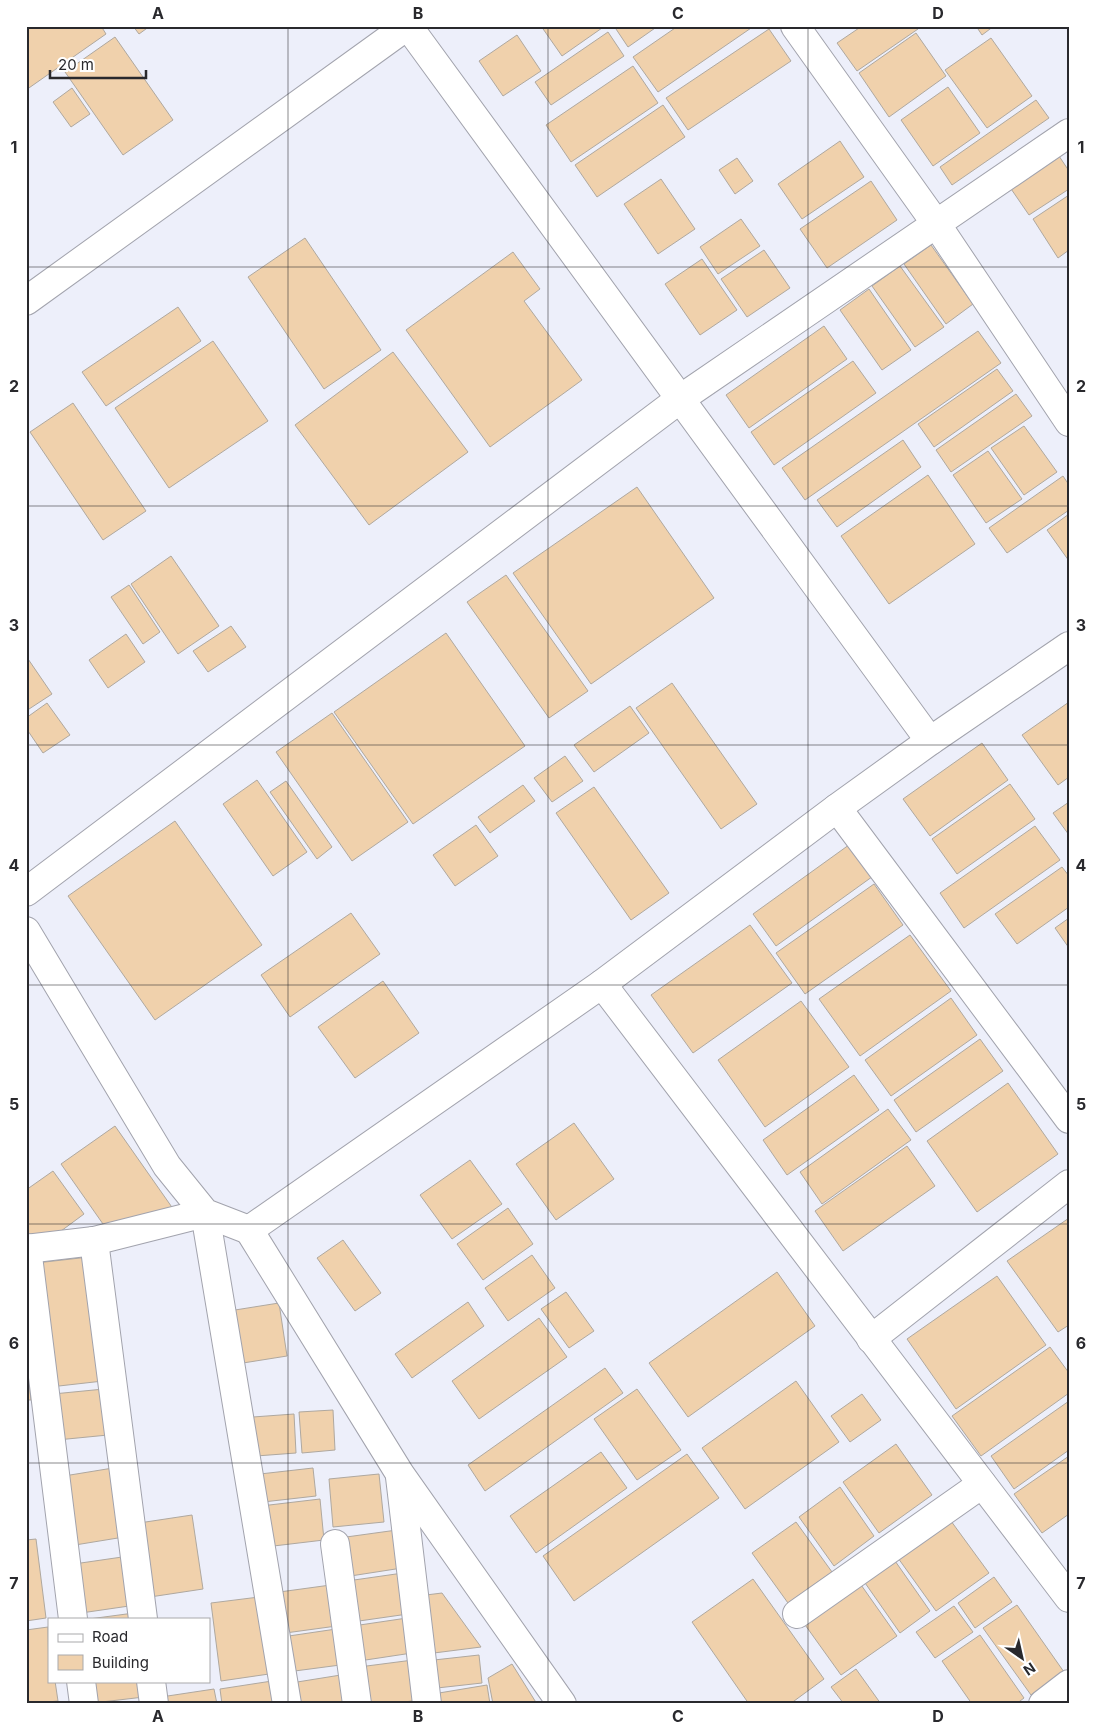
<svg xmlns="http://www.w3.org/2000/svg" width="1095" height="1730" font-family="Inter,sans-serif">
<rect width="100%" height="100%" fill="#edeffa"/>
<g fill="#f0d1ac" stroke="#afa89f">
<polygon points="26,26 101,26 106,34 26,90"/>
<polygon points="133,26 150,26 139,34"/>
<polygon points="541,26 600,26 602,28 562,56"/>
<polygon points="614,26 658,26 628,47"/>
<polygon points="678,26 754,26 658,92 633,57"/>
<polygon points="862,26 916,26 918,29 857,71 837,43"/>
<polygon points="976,26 994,26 982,35"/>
<polygon points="769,29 791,61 688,130 666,98"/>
<polygon points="608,32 624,56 551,105 535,82"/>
<polygon points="916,33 946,76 889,117 859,73"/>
<polygon points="517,35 541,71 503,96 479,61"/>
<polygon points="115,37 173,120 123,155 65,72"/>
<polygon points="991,38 1032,96 987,128 945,70"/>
<polygon points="633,66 658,103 571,162 546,125"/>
<polygon points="948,87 980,133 933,166 901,120"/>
<polygon points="72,88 90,114 71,127 53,102"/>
<polygon points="1036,100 1049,118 952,185 940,167"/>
<polygon points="663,105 685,137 597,197 575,165"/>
<polygon points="840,141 864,177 802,219 778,184"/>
<polygon points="1055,150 1069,171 1069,189 1029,215 1007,183"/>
<polygon points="737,158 753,181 735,194 719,170"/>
<polygon points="661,179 695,229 658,254 624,204"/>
<polygon points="871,181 897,220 827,268 800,229"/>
<polygon points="1069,195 1069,250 1058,258 1033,219"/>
<polygon points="741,219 760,246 718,274 700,247"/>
<polygon points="305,238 381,350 324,389 248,277"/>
<polygon points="931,245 973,304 946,324 904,264"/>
<polygon points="764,250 790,288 747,317 721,279"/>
<polygon points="513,252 540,289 524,301 582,380 490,447 406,330"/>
<polygon points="702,259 737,310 700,335 665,284"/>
<polygon points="900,266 944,327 915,347 872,286"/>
<polygon points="869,289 911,350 882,370 840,310"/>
<polygon points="178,307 201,341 106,406 82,372"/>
<polygon points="824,326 847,359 749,428 726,395"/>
<polygon points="978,331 1001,363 805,500 782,468"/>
<polygon points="213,341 268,421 169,488 115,408"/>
<polygon points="393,352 468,452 369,525 295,425"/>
<polygon points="853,361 876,393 774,465 751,432"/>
<polygon points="997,369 1013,391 934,447 918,424"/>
<polygon points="1016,394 1032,416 951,472 936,450"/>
<polygon points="73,403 146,511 103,540 30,432"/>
<polygon points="1024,426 1057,472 1024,495 991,448"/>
<polygon points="903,440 921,467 837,527 817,500"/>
<polygon points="988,451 1022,499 986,523 953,475"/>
<polygon points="928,475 975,544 889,604 841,536"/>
<polygon points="1063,476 1069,485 1069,510 1007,553 989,528"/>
<polygon points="637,487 714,598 591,684 513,573"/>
<polygon points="1069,514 1069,561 1047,530"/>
<polygon points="171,556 219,626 178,654 131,584"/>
<polygon points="506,575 588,691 549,718 467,602"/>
<polygon points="129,585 160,632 143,644 111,597"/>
<polygon points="231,626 246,647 208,672 193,651"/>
<polygon points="446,633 525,746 413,824 334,712"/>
<polygon points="126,634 145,662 108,688 89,660"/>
<polygon points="26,656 52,694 26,711"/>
<polygon points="672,683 757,804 721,829 636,708"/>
<polygon points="1069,702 1069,777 1058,785 1022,735"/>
<polygon points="47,703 70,735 43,753 26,728 26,718"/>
<polygon points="630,706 649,733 594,772 574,745"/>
<polygon points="332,713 408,822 352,861 276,752"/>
<polygon points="982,743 1008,780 930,836 903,799"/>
<polygon points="565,756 583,781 552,802 534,778"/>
<polygon points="257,780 307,852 273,876 223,804"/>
<polygon points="286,781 332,847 317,859 270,792"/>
<polygon points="1010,784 1035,819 957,874 932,839"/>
<polygon points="523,785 535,801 490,833 478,817"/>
<polygon points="594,787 669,893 631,920 556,813"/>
<polygon points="1069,802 1069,835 1053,813"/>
<polygon points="175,821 262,945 155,1020 68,896"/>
<polygon points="476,825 498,856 455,886 433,855"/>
<polygon points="1035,826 1060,860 964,928 940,893"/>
<polygon points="853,842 876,874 776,946 753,914"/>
<polygon points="1062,867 1069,876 1069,907 1017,944 995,914"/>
<polygon points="874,884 903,925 805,994 776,953"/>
<polygon points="351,913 380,954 290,1017 261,975"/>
<polygon points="1069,918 1069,948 1055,928"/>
<polygon points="750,925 792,983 693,1053 651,995"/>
<polygon points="910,935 951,991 860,1056 819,999"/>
<polygon points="383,981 419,1033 355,1078 318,1027"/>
<polygon points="951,998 977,1035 891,1096 865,1060"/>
<polygon points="801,1001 849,1067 765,1127 718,1060"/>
<polygon points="980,1039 1003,1071 916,1132 894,1100"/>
<polygon points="854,1075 879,1110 787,1175 763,1140"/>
<polygon points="1008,1083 1058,1154 977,1212 927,1141"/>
<polygon points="888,1109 911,1140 822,1204 800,1172"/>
<polygon points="574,1123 614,1179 556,1220 516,1164"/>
<polygon points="115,1126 176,1213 103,1224 61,1164"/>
<polygon points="907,1146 935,1186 843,1251 815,1211"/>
<polygon points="470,1160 502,1204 452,1239 420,1195"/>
<polygon points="53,1171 84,1214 61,1231 26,1235 26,1190"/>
<polygon points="508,1208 533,1244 483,1280 457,1244"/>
<polygon points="1069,1218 1069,1325 1058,1332 1007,1261"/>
<polygon points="343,1240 381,1293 355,1311 317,1258"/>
<polygon points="532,1255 555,1288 508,1321 485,1288"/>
<polygon points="89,1257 103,1381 50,1387 36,1263"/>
<polygon points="777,1272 815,1326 688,1417 649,1363"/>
<polygon points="997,1276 1046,1345 956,1409 907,1339"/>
<polygon points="566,1292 594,1331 569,1348 541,1309"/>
<polygon points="468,1302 484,1326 412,1378 395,1354"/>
<polygon points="279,1303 287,1356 243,1363 235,1310"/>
<polygon points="539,1318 567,1357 479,1419 452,1381"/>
<polygon points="1050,1347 1069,1373 1069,1393 981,1456 952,1416"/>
<polygon points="26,1359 31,1400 26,1400"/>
<polygon points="605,1368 623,1393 485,1491 468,1465"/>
<polygon points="796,1381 839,1442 745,1509 702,1448"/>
<polygon points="104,1389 108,1435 57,1440 53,1394"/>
<polygon points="637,1389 681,1450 637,1480 594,1419"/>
<polygon points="862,1394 881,1420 850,1442 831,1416"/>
<polygon points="1069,1401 1069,1450 1014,1489 991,1456"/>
<polygon points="333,1410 335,1450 302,1453 299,1412"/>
<polygon points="294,1414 296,1453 256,1456 253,1417"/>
<polygon points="896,1444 932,1495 879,1533 843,1482"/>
<polygon points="601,1452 627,1488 536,1553 510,1516"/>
<polygon points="687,1454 719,1498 574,1601 543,1556"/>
<polygon points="1069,1456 1069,1514 1042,1533 1014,1494"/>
<polygon points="113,1468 124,1537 75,1545 64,1476"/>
<polygon points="313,1468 316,1496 263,1502 260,1474"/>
<polygon points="379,1474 384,1522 333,1527 329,1479"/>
<polygon points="840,1487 874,1536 834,1566 799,1517"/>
<polygon points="320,1499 324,1540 265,1547 261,1506"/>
<polygon points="192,1515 203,1589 150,1597 139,1523"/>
<polygon points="951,1521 989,1573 936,1611 898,1558"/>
<polygon points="796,1522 832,1572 788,1603 752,1553"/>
<polygon points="397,1530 402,1568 344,1577 339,1538"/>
<polygon points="36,1539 46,1618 26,1621 26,1540"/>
<polygon points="129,1556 136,1605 81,1613 74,1564"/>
<polygon points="893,1558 930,1611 900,1633 863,1580"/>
<polygon points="403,1573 408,1614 352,1622 347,1581"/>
<polygon points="994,1577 1012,1602 975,1628 958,1603"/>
<polygon points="753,1579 824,1679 790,1704 749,1704 692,1622"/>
<polygon points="859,1582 897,1636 841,1675 803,1622"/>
<polygon points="338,1584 344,1625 278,1634 272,1593"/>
<polygon points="442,1593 481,1647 426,1654 418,1596"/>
<polygon points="259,1597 269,1674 221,1681 211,1603"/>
<polygon points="1017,1605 1064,1672 1031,1695 983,1628"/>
<polygon points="954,1606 973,1632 935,1658 916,1632"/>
<polygon points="134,1613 134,1619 89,1619"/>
<polygon points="407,1618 412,1653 359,1661 353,1626"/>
<polygon points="48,1627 49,1681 55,1681 58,1701 26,1704 26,1630"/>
<polygon points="343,1628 348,1664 287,1672 282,1637"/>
<polygon points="980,1635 1024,1698 1016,1704 972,1704 942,1661"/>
<polygon points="479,1655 482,1683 428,1689 425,1661"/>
<polygon points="413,1660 419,1700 390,1704 364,1704 359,1667"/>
<polygon points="512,1664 537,1704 493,1704 488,1678"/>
<polygon points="856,1669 881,1704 844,1704 831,1687"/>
<polygon points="347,1674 352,1704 294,1704 291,1683"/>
<polygon points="91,1681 142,1681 144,1697 93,1703"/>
<polygon points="272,1681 275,1704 222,1704 220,1689"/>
<polygon points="487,1685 490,1704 429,1704 427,1695"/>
<polygon points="214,1689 217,1704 162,1704 161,1697"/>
</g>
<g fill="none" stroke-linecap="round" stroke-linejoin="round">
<defs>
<g id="minor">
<polyline points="408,26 930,741"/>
<polyline points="795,26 937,225 1069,422"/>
<polyline points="26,301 407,26"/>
<polyline points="837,808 1069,1119"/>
<polyline points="26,892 680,399 1069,133"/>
<polyline points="26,931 167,1166 205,1213 249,1230 602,984 837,808 930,741 1069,646"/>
<polyline points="602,984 1069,1598"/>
<polyline points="249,1230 400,1474 562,1704"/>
<polyline points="94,1241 143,1619"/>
<polyline points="27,1248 73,1619"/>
<polyline points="26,1249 94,1241 205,1213 287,1704"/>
<polyline points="871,1339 1069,1184"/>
<polyline points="400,1477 427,1704"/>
<polyline points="335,1544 357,1704"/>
<polyline points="797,1614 982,1484"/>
<polyline points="81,1681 84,1704"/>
<polyline points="151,1681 154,1704"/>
<polyline points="1043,1704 1069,1684"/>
</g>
</defs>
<use href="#minor" stroke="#a2a3ad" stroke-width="30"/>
<use href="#minor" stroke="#fff" stroke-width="28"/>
</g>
<path fill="none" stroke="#29292d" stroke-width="1" stroke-opacity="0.55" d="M288 26V1704M548 26V1704M808 26V1704M26 267H1069M26 506H1069M26 745H1069M26 985H1069M26 1224H1069M26 1463H1069"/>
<rect width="1095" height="1730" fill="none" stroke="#ffffff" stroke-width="55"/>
<rect x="48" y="1618" width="162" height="65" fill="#ffffff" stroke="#a9a9ab"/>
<rect x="58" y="1634" width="25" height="8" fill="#ffffff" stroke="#a9a9ab"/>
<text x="92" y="1642" font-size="15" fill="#29292d">Road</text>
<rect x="58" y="1655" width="25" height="15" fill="#f0d1ac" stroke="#a9a9ab"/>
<text x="92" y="1668" font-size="15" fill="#29292d">Building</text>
<g transform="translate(1022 1658) rotate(146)" stroke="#ffffff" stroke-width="4" paint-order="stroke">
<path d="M0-4L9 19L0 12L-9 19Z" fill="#29292d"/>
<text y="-8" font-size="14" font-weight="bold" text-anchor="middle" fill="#29292d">N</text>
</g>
<path d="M50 70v8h96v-8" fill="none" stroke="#29292d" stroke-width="2.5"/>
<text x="58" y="70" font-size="15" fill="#29292d" stroke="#ffffff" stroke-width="4" paint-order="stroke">20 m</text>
<rect x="28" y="28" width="1040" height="1674" fill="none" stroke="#29292d" stroke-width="2"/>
<g font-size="16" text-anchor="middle" font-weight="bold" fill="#29292d">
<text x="158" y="19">A</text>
<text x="418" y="19">B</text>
<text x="678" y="19">C</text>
<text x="938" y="19">D</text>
<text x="14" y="153">1</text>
<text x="1081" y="153">1</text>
<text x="14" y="392">2</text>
<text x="1081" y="392">2</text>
<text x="14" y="631">3</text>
<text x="1081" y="631">3</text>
<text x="14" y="871">4</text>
<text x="1081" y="871">4</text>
<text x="14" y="1110">5</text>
<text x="1081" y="1110">5</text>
<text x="14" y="1349">6</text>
<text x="1081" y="1349">6</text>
<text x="14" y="1589">7</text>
<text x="1081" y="1589">7</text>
<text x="158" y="1722">A</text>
<text x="418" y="1722">B</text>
<text x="678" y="1722">C</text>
<text x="938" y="1722">D</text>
</g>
</svg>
